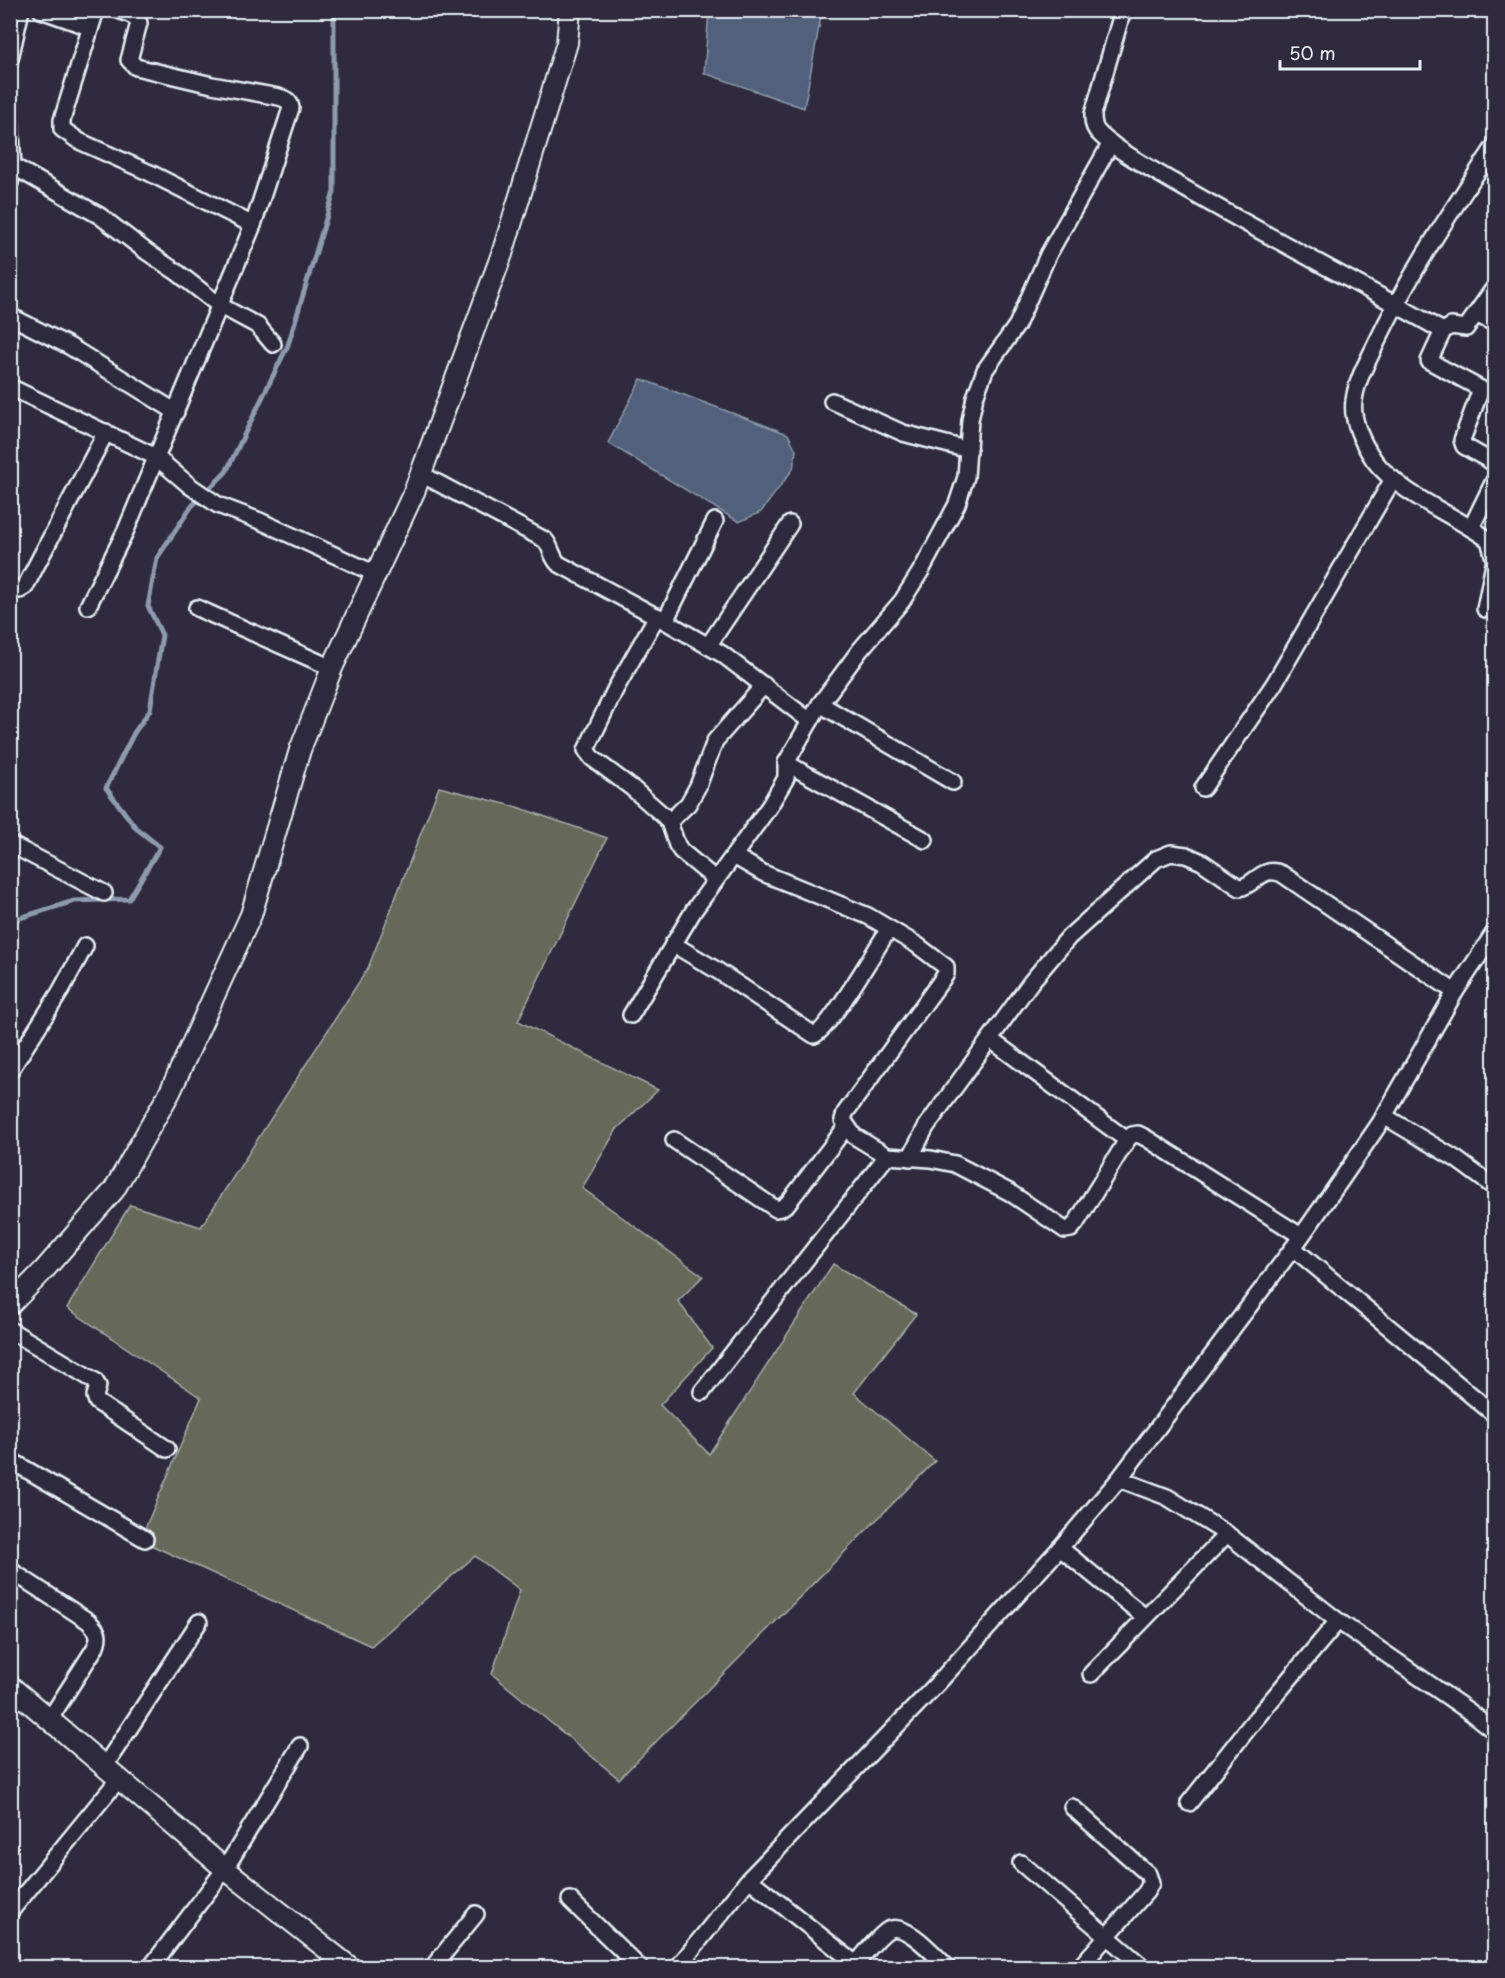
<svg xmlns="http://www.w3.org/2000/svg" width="1505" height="1978" font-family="'Playpen Sans',sans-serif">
<rect width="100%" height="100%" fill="#2f2a3d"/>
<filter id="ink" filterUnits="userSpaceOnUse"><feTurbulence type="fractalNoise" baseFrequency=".0167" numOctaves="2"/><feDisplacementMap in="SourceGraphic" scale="12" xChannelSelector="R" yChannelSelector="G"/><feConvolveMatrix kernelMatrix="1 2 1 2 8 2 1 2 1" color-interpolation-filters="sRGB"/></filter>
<g filter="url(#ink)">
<polygon fill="#66695a" stroke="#a7ada9" stroke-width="1.5" points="439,787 517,807 607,838 518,1021 658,1090 617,1129 582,1188 703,1276 678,1301 712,1348 660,1405 709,1454 833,1264 916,1314 854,1393 935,1461 619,1779 492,1674 520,1590 475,1556 371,1646 140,1540 201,1398 67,1308 130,1205 201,1227 368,968"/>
<g fill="#52617c" stroke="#8e9bae" stroke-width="1.5">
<polygon points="709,11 822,11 804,108 704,73"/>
<polygon points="641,379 788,434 796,450 793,469 761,512 739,522 608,443"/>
</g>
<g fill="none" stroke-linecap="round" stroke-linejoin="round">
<polyline stroke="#8e9bae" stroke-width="5" points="10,921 74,901 129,899 160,847 136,828 106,788 134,733 150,710 162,635 148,606 157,558 191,507 226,472 288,345 334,192 334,10"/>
<defs>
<g id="minor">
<polyline points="41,10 89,27"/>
<polyline points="96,10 62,120 62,129 79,141 150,173 253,225"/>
<path d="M1123 10 1093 114C1093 121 1093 126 1097 131 1110 147 1158 173 1177 184 1264 235 1355 281 1443 331"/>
<polyline points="10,59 21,10"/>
<polyline points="10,116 13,166 10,183"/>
<path d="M1494 147C1451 211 1408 276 1375 346 1367 363 1356 381 1354 401 1351 420 1363 444 1374 460 1399 494 1455 515 1489 540L1494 558"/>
<polyline points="13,166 100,216 147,252 178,273 219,305 258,326 273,344"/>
<polyline points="1494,288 1466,328 1451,326 1443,331 1429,361 1481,389 1462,440 1464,446 1494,463"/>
<polyline points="1476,314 1494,323"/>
<polyline points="10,316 69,346 176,412"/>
<polyline points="10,387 156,457 190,486 218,505 260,521 376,574"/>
<polyline points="832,401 903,433 969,450"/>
<path d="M421 474 545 540C552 548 552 559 559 564L665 621 722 654 810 721"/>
<polyline points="1471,528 1494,481"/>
<polyline points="10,586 20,590 25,587 106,432"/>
<path d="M88 606 126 530 253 225 291 108C290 101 286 99 279 97L212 85 136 67 129 60 139 23C135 14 126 13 118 10"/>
<polyline points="197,608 332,668"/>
<polyline points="1485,609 1494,564"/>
<polyline points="657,616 616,688 586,750 592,758 632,788 664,816 669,822 677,845 681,851 715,879"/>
<polyline points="665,621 715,521"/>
<polyline points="708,646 790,524"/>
<polyline points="820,704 953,782"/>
<polyline points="786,763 925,840"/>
<polyline points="1203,788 1274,684 1393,479"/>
<polyline points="669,822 688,804 698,786 715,741 764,685"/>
<polyline points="10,844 104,893"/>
<polyline points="734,856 763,873 868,916 917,945 946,967 946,974 845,1113 843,1120 854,1136 887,1156 931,1159 955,1164 1009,1192 1065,1230 1071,1229 1076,1223 1127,1140 1132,1135 1138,1134 1146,1138 1301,1236"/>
<path d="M673 944 718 971 814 1035C829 1030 877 947 889 929"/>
<polyline points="631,1015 694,910 769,807 786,778 786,763 820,704 860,650 902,601 922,569 957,504 966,477 970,420 975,397 985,370 1017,325 1048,255 1111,143"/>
<polyline points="991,1040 1127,1140"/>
<polyline points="10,1071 60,992 85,946"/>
<polyline points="1384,1116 1456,1159 1494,1187"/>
<polyline points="674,1140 776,1209 781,1208 788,1203 846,1127"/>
<path d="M910 1158 926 1127 1031 982 1069 937 1156 859 1171 853 1186 855 1202 862 1240 888C1256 884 1263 865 1282 874L1455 992"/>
<polyline points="1293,1248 1494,1414"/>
<polyline points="10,1330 95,1381 98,1386 95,1396 97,1402 167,1449"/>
<polyline points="702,1392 887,1156"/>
<polyline points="10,1460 145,1539"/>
<polyline points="1119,1479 1167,1497 1227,1534 1338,1621 1470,1712 1494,1731"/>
<polyline points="1060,1548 1145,1617"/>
<path d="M10 1570 88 1621C98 1631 101 1635 95 1648L49 1720"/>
<polyline points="1091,1674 1227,1534"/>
<polyline points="104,1767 199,1622"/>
<polyline points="1189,1803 1253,1722 1338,1621"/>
<polyline points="1072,1807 1140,1867 1148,1874 1151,1883 1146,1892 1079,1968"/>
<polyline points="1021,1863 1144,1968"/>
<polyline points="749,1879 856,1964"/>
<polyline points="570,1900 640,1968"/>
<polyline points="10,1912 118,1780"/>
<polyline points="150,1968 225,1869 300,1746"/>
<polyline points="432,1968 476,1914"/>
<polyline points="677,1968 749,1879 938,1683 1060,1548 1119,1479 1293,1248 1341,1180 1380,1123 1455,992 1494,933"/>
<path d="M853 1968C861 1958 878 1936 888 1930 906 1921 935 1956 948 1968"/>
</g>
<g id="tertiary">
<polyline points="10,1305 44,1270 114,1190 170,1092 251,915 300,750 332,668 414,492 502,254 567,43 570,10"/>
<polyline points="10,1686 225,1869 351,1968"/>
</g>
</defs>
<use href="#minor" stroke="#e8f1f8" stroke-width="20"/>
<use href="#tertiary" stroke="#e8f1f8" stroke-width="24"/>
<use href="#minor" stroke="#2f2a3d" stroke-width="15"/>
<use href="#tertiary" stroke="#2f2a3d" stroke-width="20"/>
</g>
</g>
<rect width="1505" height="1978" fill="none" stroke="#2f2a3d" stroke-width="36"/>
<rect x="18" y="18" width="1469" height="1942" fill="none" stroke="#e8f1f8" stroke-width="2" filter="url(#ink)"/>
<path d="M1280 60v9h140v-9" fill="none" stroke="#e8f1f8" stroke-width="3"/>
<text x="1289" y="60" font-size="18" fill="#e8f1f8" stroke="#2f2a3d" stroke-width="4.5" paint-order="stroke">50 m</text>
</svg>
